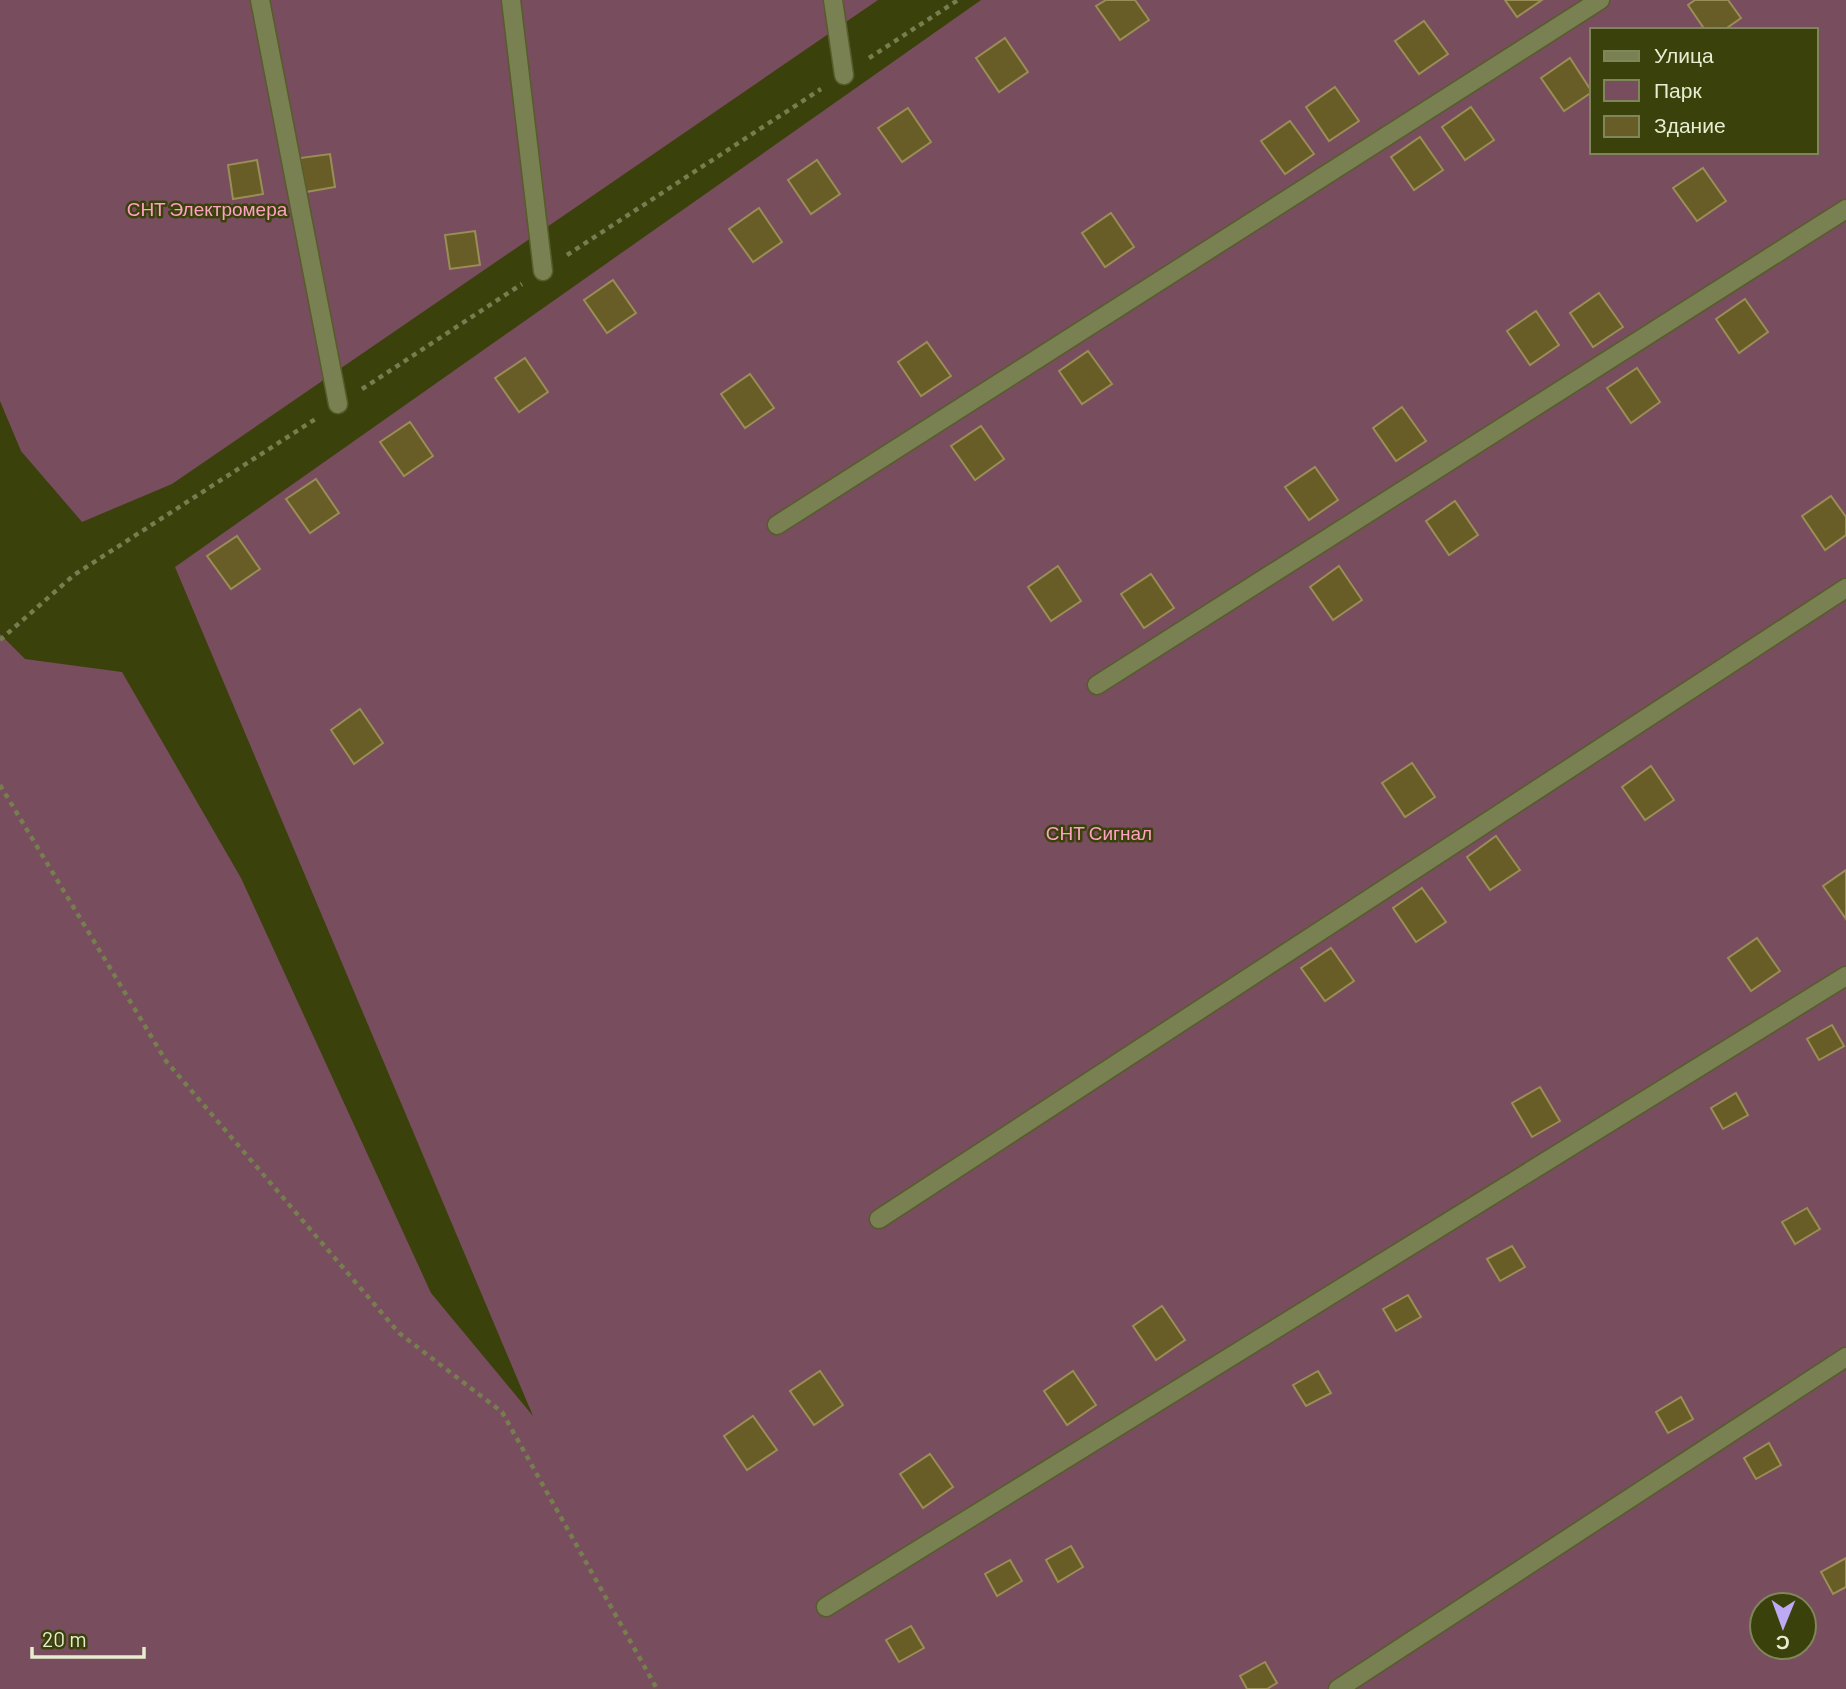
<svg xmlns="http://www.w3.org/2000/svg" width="1846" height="1689" font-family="Barlow,sans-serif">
<rect width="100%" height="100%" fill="#3a410a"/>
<g fill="#784d5d" fill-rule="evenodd">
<polygon points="0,0 878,0 172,484 82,522 21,451 0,401"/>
<path d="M981 0H1846V1689H0V634L25 659 122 672 241 878 431 1293 533 1416 175 567ZM1592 30H1816V152H1592ZM1762 1605H1804V1647H1762Z"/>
</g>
<g fill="#695d27" stroke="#9a8e57" stroke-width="2">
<polygon points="1106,0 1135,0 1149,20 1120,40 1096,6"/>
<polygon points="1505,0 1542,0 1517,17"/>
<polygon points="1695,0 1728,0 1741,18 1724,30 1705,30 1688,5"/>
<polygon points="1424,21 1448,54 1419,74 1395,41"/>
<polygon points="1005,38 1028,72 999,92 976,58"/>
<polygon points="1570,58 1592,92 1564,111 1541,78"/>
<polygon points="1335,87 1359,121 1329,141 1306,107"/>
<polygon points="1471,107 1494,140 1465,160 1442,127"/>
<polygon points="908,108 931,142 902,162 878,128"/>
<polygon points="1290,121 1314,154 1285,174 1261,141"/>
<polygon points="1420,137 1443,170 1414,190 1391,157"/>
<polygon points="330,154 335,187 306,192 300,158"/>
<polygon points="257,160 263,194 233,199 228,165"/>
<polygon points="817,160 840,194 811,214 788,180"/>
<polygon points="1703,168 1726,201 1697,221 1673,188"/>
<polygon points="759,208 782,242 753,262 729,229"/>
<polygon points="1111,213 1134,247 1105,267 1082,233"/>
<polygon points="475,231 480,265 450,269 445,235"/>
<polygon points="613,280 636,313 607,333 584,300"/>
<polygon points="1599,293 1623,327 1593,347 1570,313"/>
<polygon points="1745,299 1768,332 1739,353 1716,319"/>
<polygon points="1536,311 1559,345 1530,365 1507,331"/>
<polygon points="927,342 951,376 921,396 898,362"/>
<polygon points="1088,351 1112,384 1082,404 1059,371"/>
<polygon points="525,358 548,392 519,412 495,378"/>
<polygon points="1637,368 1660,402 1631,423 1607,388"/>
<polygon points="750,374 774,408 745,428 721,394"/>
<polygon points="1402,407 1426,441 1396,461 1373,428"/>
<polygon points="410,422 433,456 404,476 380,442"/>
<polygon points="981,426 1004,459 975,480 951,446"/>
<polygon points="1315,467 1338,500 1309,520 1285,487"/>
<polygon points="316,479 339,513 310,533 286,499"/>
<polygon points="1831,496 1846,517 1846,535 1825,550 1802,516"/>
<polygon points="1455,501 1478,535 1449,555 1426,521"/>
<polygon points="237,536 260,569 231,589 207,556"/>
<polygon points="1058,566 1081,601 1051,621 1028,587"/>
<polygon points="1339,566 1362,600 1333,620 1310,587"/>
<polygon points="1151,574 1174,608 1144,628 1121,594"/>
<polygon points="360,709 383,743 354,764 331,730"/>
<polygon points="1412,763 1435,797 1405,817 1382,783"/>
<polygon points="1651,766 1674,800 1645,820 1622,787"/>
<polygon points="1496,836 1520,870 1490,890 1467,857"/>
<polygon points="1846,870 1846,919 1823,886"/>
<polygon points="1422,888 1446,922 1416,942 1393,908"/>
<polygon points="1757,938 1780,971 1751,991 1728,958"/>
<polygon points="1331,948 1354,981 1325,1001 1301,968"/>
<polygon points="1832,1025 1844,1046 1819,1060 1807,1039"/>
<polygon points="1540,1087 1560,1121 1532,1137 1512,1103"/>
<polygon points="1736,1093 1748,1115 1723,1129 1711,1108"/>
<polygon points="1807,1208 1820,1229 1795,1244 1782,1222"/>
<polygon points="1512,1246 1525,1267 1500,1281 1487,1259"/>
<polygon points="1408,1295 1421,1317 1396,1331 1383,1309"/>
<polygon points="1162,1306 1185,1340 1156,1360 1133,1326"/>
<polygon points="820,1371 843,1405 814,1425 790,1391"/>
<polygon points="1073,1371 1096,1405 1067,1425 1044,1391"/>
<polygon points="1318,1371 1331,1393 1306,1406 1293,1385"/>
<polygon points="1681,1397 1693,1419 1668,1433 1656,1412"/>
<polygon points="753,1416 777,1450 747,1470 724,1436"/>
<polygon points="1769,1443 1781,1465 1756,1479 1744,1458"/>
<polygon points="930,1454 953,1487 923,1508 900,1474"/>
<polygon points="1071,1546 1083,1567 1058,1582 1046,1560"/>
<polygon points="1846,1558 1846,1587 1833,1594 1821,1572"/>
<polygon points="1010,1560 1022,1581 997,1596 985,1574"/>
<polygon points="911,1626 924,1648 899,1662 886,1640"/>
<polygon points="1265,1662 1277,1683 1267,1689 1247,1689 1240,1676"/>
</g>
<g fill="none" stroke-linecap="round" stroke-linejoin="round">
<defs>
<g id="minor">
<polyline points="260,0 338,404"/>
<polyline points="511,0 543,271"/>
<polyline points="833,0 844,75"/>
<polyline points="777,525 1600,0"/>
<polyline points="1097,685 1846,209"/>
<polyline points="879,1219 1846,588"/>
<polyline points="826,1607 1846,976"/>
<polyline points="1338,1689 1846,1357"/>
</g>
</defs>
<use href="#minor" stroke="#565d2a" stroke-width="21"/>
<g stroke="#767d4f" stroke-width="4.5" stroke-dasharray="5 5" stroke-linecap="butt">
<polyline points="869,58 958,0"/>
<polyline points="567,255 821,89"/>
<polyline points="362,389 522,284"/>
<polyline points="0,640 74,575 317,418"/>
<polyline points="0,785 166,1061 399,1333 502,1412 657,1689"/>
</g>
<use href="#minor" stroke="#798153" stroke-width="18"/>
</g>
<g text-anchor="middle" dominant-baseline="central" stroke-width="5" stroke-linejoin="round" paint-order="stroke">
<g font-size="19" fill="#fea2c3" stroke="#3a410a">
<text x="207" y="208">СНТ Электромера</text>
<text x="1099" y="832">СНТ Сигнал</text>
</g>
</g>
<rect x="1590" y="28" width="228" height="126" fill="#3a410a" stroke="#7f865a" stroke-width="2"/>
<rect x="1604" y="51" width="35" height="10" fill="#798153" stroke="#7f865a" stroke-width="2"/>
<text x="1654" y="63" font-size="21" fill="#e7edd1">Улица</text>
<rect x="1604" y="80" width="35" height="21" fill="#784d5d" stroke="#7f865a" stroke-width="2"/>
<text x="1654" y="98" font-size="21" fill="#e7edd1">Парк</text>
<rect x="1604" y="116" width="35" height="21" fill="#695d27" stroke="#7f865a" stroke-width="2"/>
<text x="1654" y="133" font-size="21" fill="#e7edd1">Здание</text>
<g transform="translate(1783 1626) rotate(181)"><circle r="33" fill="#3a410a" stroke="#7f865a" stroke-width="2"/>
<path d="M0-5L12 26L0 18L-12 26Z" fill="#bea9f4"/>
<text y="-10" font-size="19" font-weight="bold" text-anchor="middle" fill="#e7edd1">С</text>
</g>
<path d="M32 1647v10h112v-10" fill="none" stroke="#e7edd1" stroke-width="3.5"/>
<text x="42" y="1647" font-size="21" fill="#e7edd1" stroke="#3a410a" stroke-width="5" paint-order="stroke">20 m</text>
</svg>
